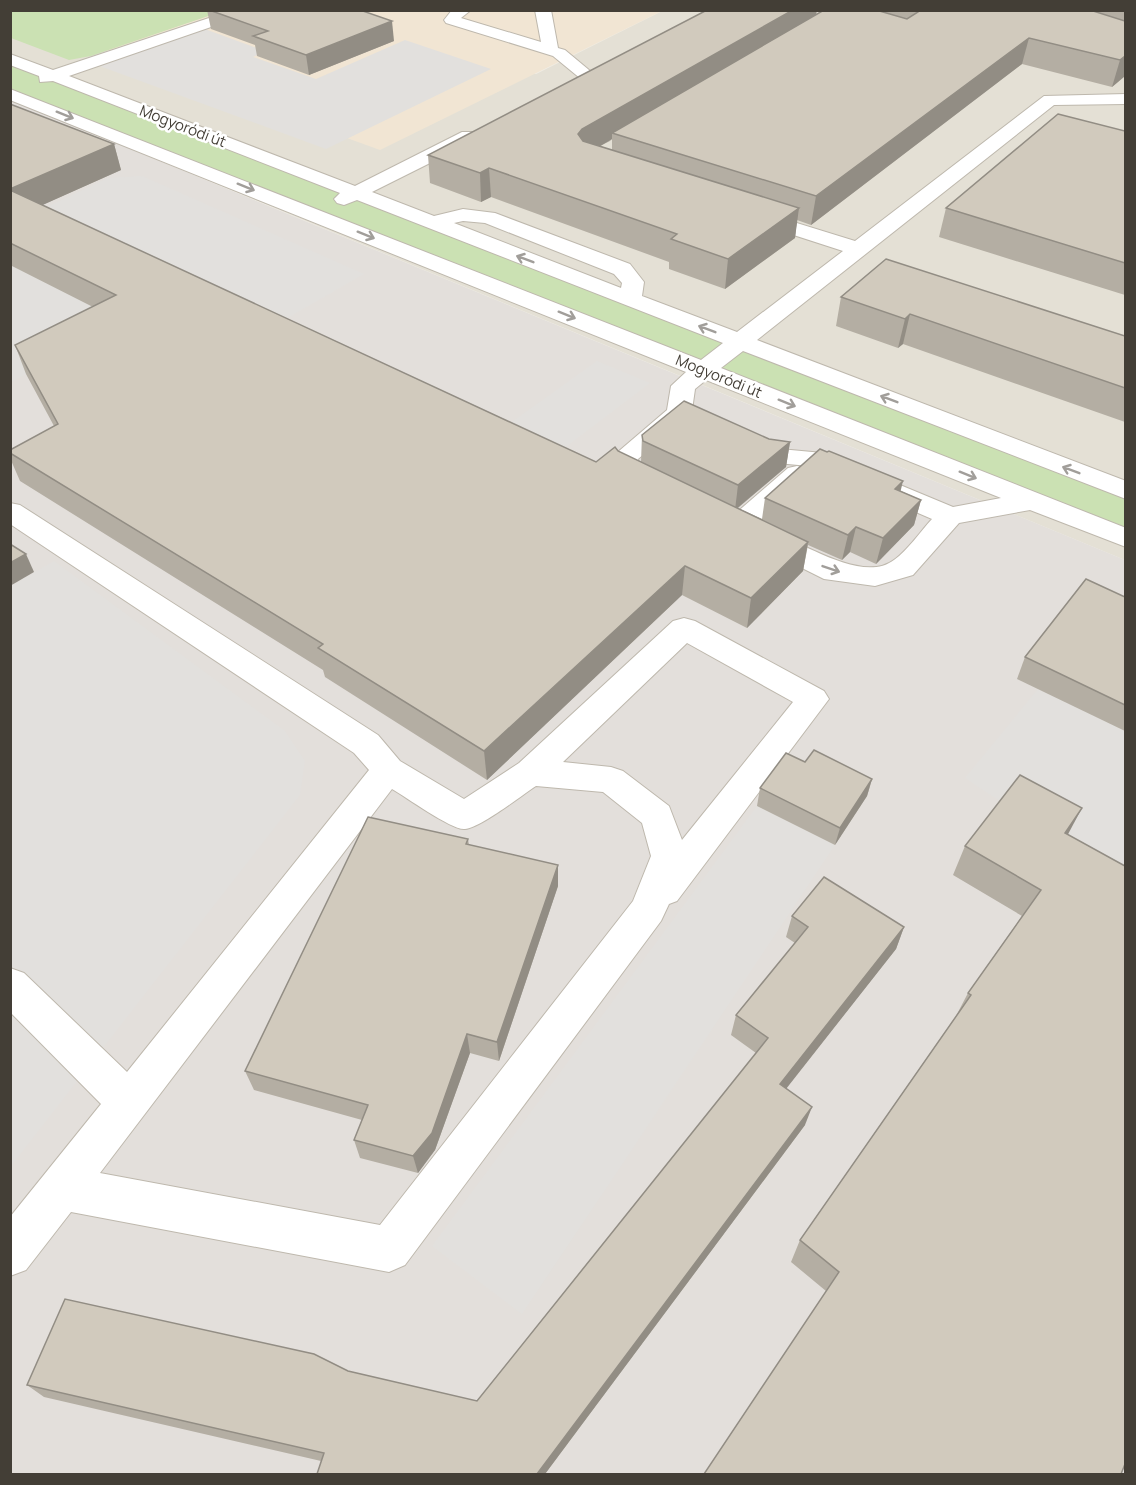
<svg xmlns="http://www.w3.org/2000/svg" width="1136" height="1485" font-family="Manrope,sans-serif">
<rect width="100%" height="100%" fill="#f1eee6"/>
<polygon fill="#e4e0d5" points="10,11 223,11 536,74 662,11 1125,11 1125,560 11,99"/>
<polygon fill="#f1e5d3" points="223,11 662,11 380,150 105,50"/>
<polygon fill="#e3dfdb" points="10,99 1125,560 1125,1474 11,1474"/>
<g fill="#cbe1b3">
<polygon points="10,11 223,11 91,56 69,60 11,38"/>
<polygon points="10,59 1125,491 1125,538 11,94"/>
</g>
<g fill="#e2e0dd">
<polygon points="202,28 265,51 253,57 316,79 405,40 491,69 326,149 94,64"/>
<polygon points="142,176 364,274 263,332 24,218 108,178"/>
<polygon points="11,265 125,323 11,382"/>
<polygon points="597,361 650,383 542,465 488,439"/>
<polygon points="54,561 285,731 305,761 300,795 11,1166 11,586"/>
<polygon points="1038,689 1125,731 1125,871 1006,805 965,778"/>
<polygon points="757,806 835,845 522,1314 432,1246"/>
</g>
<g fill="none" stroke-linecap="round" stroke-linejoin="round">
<defs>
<g id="minor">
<polygon points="452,10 471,10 461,18 541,42 535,10 551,10 558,48 565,50 595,75 593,79 581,79 553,56 446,23 444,20"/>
<path d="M230 11H240L243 14 240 17 69 76 355 186 462 132H476L478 136 476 140 372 192 434 216 463 209 495 213 630 264 644 282 642 296 737 332 843 251 747 220 744 216 747 212H761L855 241 1044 96 1126 94V104L1054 105 757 340 1126 481V499L743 351 721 368 1126 528V547L1030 510 959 523 913 575 875 586 824 579 756 545 752 539 756 533 766 530C799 539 861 585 894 560 908 550 920 532 932 519L809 466 766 462 681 423 638 459 640 468 661 478 665 484 661 490 652 492 643 490 618 478 614 472 612 457 667 410 671 386 686 372 10 100V89L701 360 723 343 357 200 344 205 337 203 334 199 340 193 53 81 40 82 39 76 10 65V54L53 70ZM463 221 485 223 614 274 622 283 621 288 454 223ZM706 380 1001 498 953 507 823 453 780 449 692 410 695 389Z"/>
<polygon points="797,466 806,468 810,474 806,480 748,532 738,535 728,532 724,526 728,520 788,468"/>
<path d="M10 503 20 505 378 735 400 761 464 799 519 763 673 621 684 618 695 621 824 691 829 699 677 901 669 904 661 921 405 1265 389 1272 71 1212 26 1270 10 1276V1217L101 1104 10 1012V968L24 973 127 1072 369 770 354 753 10 524ZM687 643 793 702 682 840 669 806 623 771 611 767 563 762ZM536 786 603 792 642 823 651 856 633 901 380 1225 100 1173 392 789C406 797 453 831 465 829 480 828 522 795 536 786Z"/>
</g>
</defs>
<use href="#minor" stroke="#beb8ad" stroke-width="2"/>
<use href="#minor" fill="#fff" fill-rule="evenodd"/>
</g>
<g fill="#b4aea3" fill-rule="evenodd">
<polygon points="207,10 360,10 394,41 309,75 257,56 255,45 211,29"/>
<path d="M824 10H1125V76L1112 87 1022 64 811 225 797 220 795 238 725 289 669 269V262L491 197 481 202 430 183 428 155 816 15ZM612 139V150L600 146 610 141Z"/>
<polygon points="10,104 114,144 121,170 42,205 596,462 618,451 641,462 642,435 769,439 790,442 786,467 738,508 762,519 765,498 901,491 921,500 914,525 876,564 850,552 842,560 808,545 803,571 747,628 682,595 487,780 325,677 323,670 20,481 10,458 10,450 54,426 26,374 15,345 93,307 10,265"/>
<polygon points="1125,131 1125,295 939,237 946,208"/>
<polygon points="841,297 1125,336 1125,422 903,344 898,348 836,326"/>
<polygon points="1125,597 1125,731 1017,679 1025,657"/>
<polygon points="805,762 872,779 867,796 835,845 757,806 760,788"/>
<polygon points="1068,835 1125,866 826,1291 791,1262 800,1240 956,1016 968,993 1022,916 953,875 965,846"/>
<polygon points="468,839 469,845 558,886 499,1061 470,1053 435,1150 418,1173 360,1158 354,1140 362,1120 254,1090 245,1071"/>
<polygon points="792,916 904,927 896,949 786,1088 805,1125 545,1474 317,1474 321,1461 44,1397 27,1385 348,1371 477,1401 756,1053 731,1035 736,1015 795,943 786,937"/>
</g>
<g fill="#928d84">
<polygon points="793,10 817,10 815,21 612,133 612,139 582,157 578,134 582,129"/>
<polygon points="392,21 394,41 309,75 306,55"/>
<polygon points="1029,38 1022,64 811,225 816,196"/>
<polygon points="1125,56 1125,76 1112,87 1120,60"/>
<polygon points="114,144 121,170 18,216 10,195 10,189"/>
<polygon points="489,168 491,197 481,202 480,173"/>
<polygon points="799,208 795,238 725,289 728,259"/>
<polygon points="910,314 903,344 898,348 905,319"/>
<polygon points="790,442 786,467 735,510 738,485"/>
<polygon points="903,481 897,506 895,489"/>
<polygon points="921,500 914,525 876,564 883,538"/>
<polygon points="856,527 850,552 842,560 848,535"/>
<polygon points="808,542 803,571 747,628 751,598"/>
<polygon points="26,554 34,572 10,586 10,563"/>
<polygon points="685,566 682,595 487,780 484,751"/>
<polygon points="872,779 867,796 835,845 840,828"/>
<polygon points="1082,808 1066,838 1065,833"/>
<polygon points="558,865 558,886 499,1061 497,1042"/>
<polygon points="904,927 896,949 775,1103 780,1084"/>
<polygon points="467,1034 470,1053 435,1150 418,1173 413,1156"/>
<polygon points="812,1107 805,1125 545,1474 537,1474"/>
</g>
<g fill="#d1cabd" stroke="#928d84" stroke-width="1.5">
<polygon points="209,10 360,10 392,21 306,55 253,36 268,31"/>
<polygon points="707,10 793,10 582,129 578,134 583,141 799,208 728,259 671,239 677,234 489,168 480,173 428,155"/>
<polygon points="824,10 876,10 907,19 918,12 917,10 1090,10 1125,21 1125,56 1120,60 1029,38 816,196 612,133"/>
<polygon points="10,104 114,144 10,189"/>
<polygon points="1058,114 1125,131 1125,263 946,208"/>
<polygon points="10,190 596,462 615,447 618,451 808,542 751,598 685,566 484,751 318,648 323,644 10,453 10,450 58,424 15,345 116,295 10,243"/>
<polygon points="886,259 1125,336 1125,388 910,314 905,319 841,297"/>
<polygon points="684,401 769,439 790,442 738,485 643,441 642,435"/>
<polygon points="820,449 827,452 829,451 903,481 895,489 921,500 883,538 856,527 848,535 765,498"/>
<polygon points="10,544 26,554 10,563"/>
<polygon points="1086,579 1125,597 1125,705 1025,657"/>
<polygon points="814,750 872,779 840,828 760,788 786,753 805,762"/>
<polygon points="1020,775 1082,808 1065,833 1125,866 1125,1464 1121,1474 704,1474 839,1272 800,1240 971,995 968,993 1041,890 965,846"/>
<polygon points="368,817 468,839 466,844 558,865 497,1042 467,1034 432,1133 413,1156 354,1140 368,1105 245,1071"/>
<polygon points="824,877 904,927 780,1084 812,1107 537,1474 317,1474 324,1453 27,1385 65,1299 314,1354 348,1371 477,1401 768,1038 736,1015 808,927 792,916"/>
</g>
<defs><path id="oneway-shaft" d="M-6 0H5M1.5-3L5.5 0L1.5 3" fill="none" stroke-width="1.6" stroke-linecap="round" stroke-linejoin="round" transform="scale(1.5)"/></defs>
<g stroke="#a19e9a">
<use href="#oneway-shaft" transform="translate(65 115) rotate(22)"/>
<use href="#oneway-shaft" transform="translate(246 187) rotate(22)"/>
<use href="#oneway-shaft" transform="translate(366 235) rotate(22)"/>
<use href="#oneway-shaft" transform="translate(525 259) rotate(-159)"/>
<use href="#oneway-shaft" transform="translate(567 315) rotate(22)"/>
<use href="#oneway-shaft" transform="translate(707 329) rotate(-159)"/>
<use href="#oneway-shaft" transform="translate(889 399) rotate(-159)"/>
<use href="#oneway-shaft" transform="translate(787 403) rotate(22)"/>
<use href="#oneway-shaft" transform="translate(1071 470) rotate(-159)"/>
<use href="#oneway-shaft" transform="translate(968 475) rotate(22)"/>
<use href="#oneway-shaft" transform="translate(831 569) rotate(19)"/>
</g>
<g text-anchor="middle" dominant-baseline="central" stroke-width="5" stroke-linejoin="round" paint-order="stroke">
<g font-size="15" fill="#433e36" stroke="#fff">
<text transform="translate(183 126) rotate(21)">Mogyoródi út</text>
<text transform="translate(719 376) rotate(22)">Mogyoródi út</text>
</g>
</g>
<rect width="1136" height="1485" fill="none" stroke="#433e36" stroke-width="24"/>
</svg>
